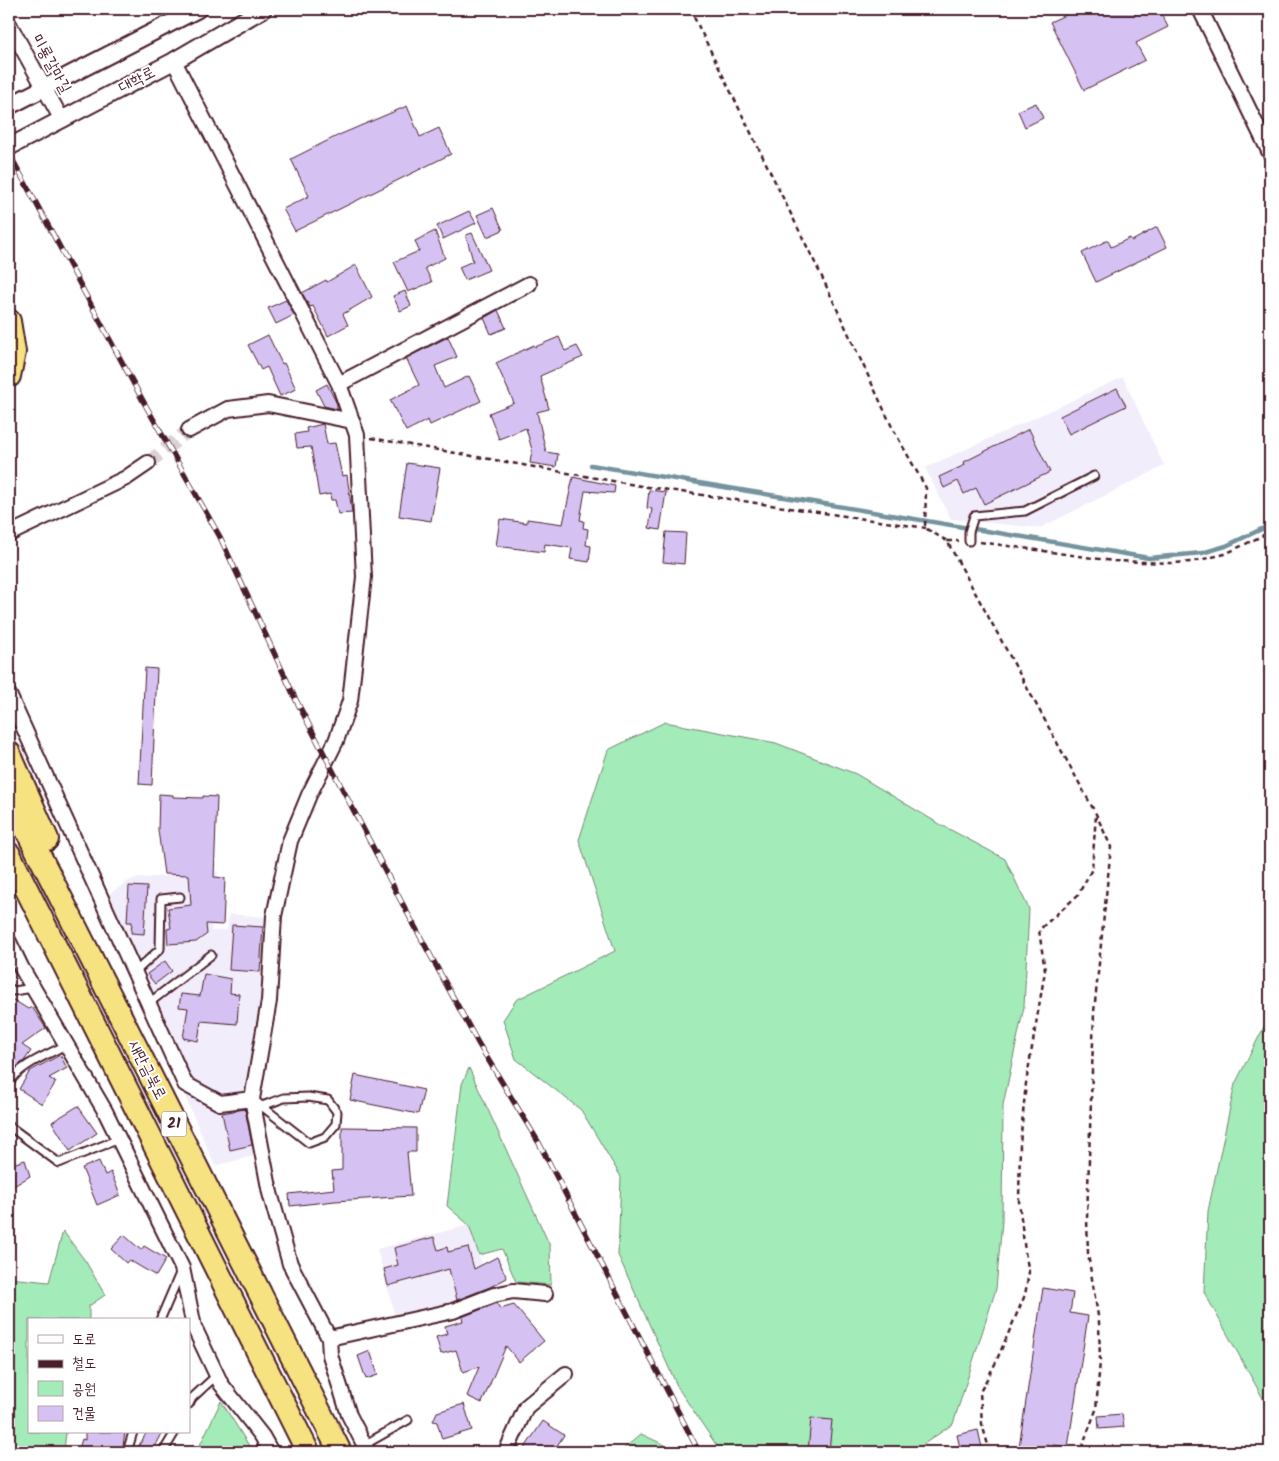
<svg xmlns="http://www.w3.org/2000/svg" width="1279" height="1461" font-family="Kalam,'Poor Story',sans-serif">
	<rect width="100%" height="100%" fill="#fff"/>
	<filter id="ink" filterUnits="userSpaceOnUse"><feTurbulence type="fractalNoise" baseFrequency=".02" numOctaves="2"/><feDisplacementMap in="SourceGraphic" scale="10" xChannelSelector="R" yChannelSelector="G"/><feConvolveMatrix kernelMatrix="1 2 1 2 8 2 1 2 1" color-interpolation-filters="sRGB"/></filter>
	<g filter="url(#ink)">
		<path fill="#f2edfb" d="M1123,377l41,89 -124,62 -89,-9 -26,-51z
			M218,871l-7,60 16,-1 2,-16 38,3 -6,84 -14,89 10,65 -42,11 -32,-74v-25l-76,-172 25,-16z
			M469,1225l21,64 -5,5 -34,11 -56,11 -18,-67z"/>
		<path fill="#a3ebb9" stroke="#768572" d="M665,722l111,21 80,31 80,48 69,37 24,50 -5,98 -21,98 -1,116 -6,68 -43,135 -32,22 -2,6h-198l-43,-64 -60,-133 3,-78 -40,-67 -65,-51 -13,-39 13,-20 99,-49 -36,-111 29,-90z
			M1270,1015v396l-66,-119 4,-81 27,-127z
			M469,1068l81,178 1,39 -35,-3 -14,-33 -23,6 -10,-30 -22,-19 15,-122z
			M63,1231l23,31 19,33 -16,11v14h-60v112h37l-2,20h-55v-174l40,4z
			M221,1401l32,51h-54l1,-7z
			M641,1434l24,11 3,7h-48z"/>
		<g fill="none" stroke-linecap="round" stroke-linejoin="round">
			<path stroke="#74939e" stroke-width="4.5" d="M591,465l558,93 53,-5 24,-7 44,-21"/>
		</g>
		<path fill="#d5c2f3" stroke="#4a1f2b" d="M1078,9h81l9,18 -32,16 9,17 -61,30 -34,-68z
			M1036,103l7,15 -18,9 -7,-16z
			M407,106l13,31 19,-9 12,26 -156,77 -12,-22 26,-13 -18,-37 48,-24z
			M493,208l10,22 -16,7 -10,-22z
			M469,211l7,12 -33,16 -6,-13z
			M1157,227l10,20 -71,35 -14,-29 26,-13 3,7 19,-9 2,3z
			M435,231l10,27 -20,10 7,14 -24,10 -14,-30 25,-11 -4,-10z
			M472,233l17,37 -24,10 -6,-13 14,-6 -7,-26z
			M356,265l16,32 -29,17 5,11 -20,11 -15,-30 -3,1 -8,-14 24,-13 1,2z
			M405,291l6,15 -11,5 -7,-15z
			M286,300l8,15 -18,9 -8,-16z
			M498,310l8,18 -15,6 -7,-16z
			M268,335l14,29 2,-1 12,26 -16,7 -13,-29 -6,3 -13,-25z
			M448,337l9,20 -22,9 9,22 25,-12 12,25 -51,24 -2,-5 -22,11 -16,-31 29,-15 -13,-27z
			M559,337l6,14 12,-5 6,11 -43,19 9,33 -12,3 9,40 12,2 -2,13 -26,-4 2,-13 -6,-22 -27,11 -10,-26 25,-10 -18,-40 38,-18 1,2z
			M327,384l10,20v5l-13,-3 -8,-16z
			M1117,388l9,18 -57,28 -9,-18z
			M323,424l4,20 8,-1 7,33 5,-1 5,38 -14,1 -3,-14h-4l-1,-6 -11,2 -8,-49 -14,1 -2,-14 12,-2 -1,-4z
			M1029,429l21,43 -66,32 -8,-16 -12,6 -6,-13 -14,7 -5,-11 26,-12 -1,-3z
			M407,463l33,5 -9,53 -32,-5z
			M573,477l42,9 -1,7 -29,-2 -5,29 4,1 -1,7 5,1 -2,16 5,1 -2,16 -19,-3 2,-11 -27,-4 -1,8 -48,-6 4,-27 27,4v-4l36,5z
			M649,490l17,2 -6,38 -11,-2 3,-19 -5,-1z
			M666,532l20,1 -2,31 -21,-2z
			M145,668l12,1 -5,116 -13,-1z
			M159,794l14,1v2l30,1v-2l14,1 -3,80 11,1 -2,47 -17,-1 1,10 -11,8 -28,2 -1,-15 4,-1 -3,-20 23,-3 -2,-30 -25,-1 -6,-44z
			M129,886l18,1 -3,47 -13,-1 1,-11h-5z
			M232,925l31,2 -3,45 -31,-2z
			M165,961l7,10 -17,13 -8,-10z
			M204,974l27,5 -1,14 9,1 -2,30 -36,-3 -3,20 -15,-3 5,-30 -9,-1 2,-13 19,2z
			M9,997l19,12 4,-2 14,21 -24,17 9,6 -7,10 -9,7 -6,-4z
			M60,1055l7,13 -18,10 7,4 -14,22 -23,-15 11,-18z
			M355,1075l69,15 -6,24 -68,-14z
			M78,1106l19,27 -27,18 -18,-29z
			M245,1109l7,36 -22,5 -8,-37z
			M342,1127l74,1v24h-9l4,44 -76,5 -45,5 -1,-12 45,-5 -2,-18 10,-1z
			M25,1160l5,16 -21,13v-24z
			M99,1161l6,14 6,-3 9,23 -23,10 -15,-37z
			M124,1235l17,15 3,-4 22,13 -10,17 -27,-16 -3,3 -15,-14z
			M434,1237l4,13 9,-3 1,5 20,-5 6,22 23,-12 10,21 -17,9 -33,13 -8,-31 -61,17 -4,-17 14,-4 -4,-17z
			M1043,1288l30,5 -3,20 18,3 -20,131 -22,-3 -1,7 -26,-4z
			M497,1303l3,6 14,-4 30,36 -25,21 -13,-16 -24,57 -15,-7 12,-29 -16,5 -7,-22 -15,4 -5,-17 11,-3 -2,-8 18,-5 -1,-4z
			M370,1351l8,24 -12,4 -8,-23z
			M464,1404l8,26 -30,9 -5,-17 -4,-1 4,-9z
			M1122,1414l2,13 -25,2 -1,-13z
			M811,1418l21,2 -3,32h-21z
			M543,1421l21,14 -11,17h-31z
			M978,1430l5,22h-22l-4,-17z
			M85,1432h40l-3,20h-44l4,-13 3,1z
			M147,1432h16l-11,20h-17z"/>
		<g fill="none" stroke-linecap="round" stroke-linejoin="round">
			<path stroke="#dbd2d5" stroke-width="14" stroke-dasharray="14 7" stroke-linecap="butt" d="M148,463l41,-33"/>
			<g stroke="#4a1f2b" stroke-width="11">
				<path id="service" d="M969,541v-9l5,-16 51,-5 69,-35
					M135,972l25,-23 1,-50 19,-2
					M9,988l5,3 19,-3
					M149,1003l62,-48
					M9,1084c8,-18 40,-30 57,-39
					M254,1100l55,43 16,-6 11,-13 1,-12 -9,-12 -20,-3 -24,1 -22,8
					M9,1126l50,37 60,-24
					M160,1320l21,-49
					M189,1404l3,-6 25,-23
					M364,1445l44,-25
					M127,1452l6,-20
					M163,1452l12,-20"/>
			</g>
			<g stroke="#4a1f2b" stroke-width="18">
				<path id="minor" d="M1200,9l70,144
					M9,24l53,96
					M174,61l165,323 18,51 7,142 -14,124 -14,40 -27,54 -19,46 -16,75 -5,85 -17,98 18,94 20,71 39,74 1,17 19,60 19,37
					M339,384l190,-100
					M189,430l39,-21 40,-5 84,17
					M9,534l117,-56 22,-15
					M9,695l176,389 35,19 32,-4
					M9,942l12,25 84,144 77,157 12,59 27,57 41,52 9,16
					M329,1338l124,-27 41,-16 19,-4 32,3
					M506,1452l20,-45 40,-33"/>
			</g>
			<g stroke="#4a1f2b" stroke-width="20">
				<path id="tertiary" d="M9,106l189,-97
					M9,147l165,-86 89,-52"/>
			</g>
			<g stroke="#4a1f2b" stroke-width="26">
				<path id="trunk" d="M9,321l5,31 -5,24
					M9,753l38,86
					M9,795l331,657
					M9,854l299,598"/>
			</g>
			<path stroke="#4a1f2b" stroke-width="2.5" stroke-dasharray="5 4" stroke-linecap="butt" d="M690,9l132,268 71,152 33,59 -1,40 22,13 149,273 15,33 -17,165 -7,206 1,36 11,68 1,39 -4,49 -16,42
				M371,438l270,48 285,42
				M947,541h12
				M980,542l134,19 57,2 20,-1 34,-8 45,-22
				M990,1452l-8,-28 -2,-32 15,-28 30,-69 4,-23 -4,-20 -6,-51 1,-57 6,-61 19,-112 -6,-41 39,-35 14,-26 4,-54"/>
			<use href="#service" stroke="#fff" stroke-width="7"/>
			<use href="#minor" stroke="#fff" stroke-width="14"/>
			<use href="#tertiary" stroke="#fff" stroke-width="16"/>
			<use href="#trunk" stroke="#f7e281" stroke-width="22"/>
			<g stroke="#4a1f2b" stroke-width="5.5">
				<path id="rail" d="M9,153l133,246 78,138 76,163 105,201 77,142 61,100 160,309"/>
			</g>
			<use href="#rail" stroke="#fff" stroke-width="4" stroke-dasharray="11" stroke-linecap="butt"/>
		</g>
	</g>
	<g text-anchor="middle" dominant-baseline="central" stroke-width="4" stroke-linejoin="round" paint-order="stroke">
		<rect fill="#fff" stroke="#80626b" stroke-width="1" x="161.5" y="1111.5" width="25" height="25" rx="4"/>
		<g font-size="15" font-weight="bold" fill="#4a1f2b">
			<text x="174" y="1124">21</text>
		</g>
		<g font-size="16" fill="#4a1f2b" stroke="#fff">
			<text transform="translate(51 64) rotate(61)">미룡갈마길</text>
			<text transform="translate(137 80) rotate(-28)">대학로</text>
			<text transform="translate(147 1070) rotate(63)">새만금북로</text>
		</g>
	</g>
	<rect width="1279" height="1461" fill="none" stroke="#fff" stroke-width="30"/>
	<rect x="15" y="15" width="1249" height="1431" fill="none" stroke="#4a1f2b" stroke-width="2" filter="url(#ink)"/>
	<rect x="28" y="1318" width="162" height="115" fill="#ffffff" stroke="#b7a5aa"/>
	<rect x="38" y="1335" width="25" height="8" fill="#ffffff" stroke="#b7a5aa"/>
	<text x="72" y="1344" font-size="15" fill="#4a1f2b">도로</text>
	<rect x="38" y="1360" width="25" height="8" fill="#4a1f2b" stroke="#b7a5aa"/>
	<text x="72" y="1368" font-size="15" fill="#4a1f2b">철도</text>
	<rect x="38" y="1381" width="25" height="15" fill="#a3ebb9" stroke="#b7a5aa"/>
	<text x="72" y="1394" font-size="15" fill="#4a1f2b">공원</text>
	<rect x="38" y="1406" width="25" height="15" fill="#d5c2f3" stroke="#b7a5aa"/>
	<text x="72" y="1418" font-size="15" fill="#4a1f2b">건물</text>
</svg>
